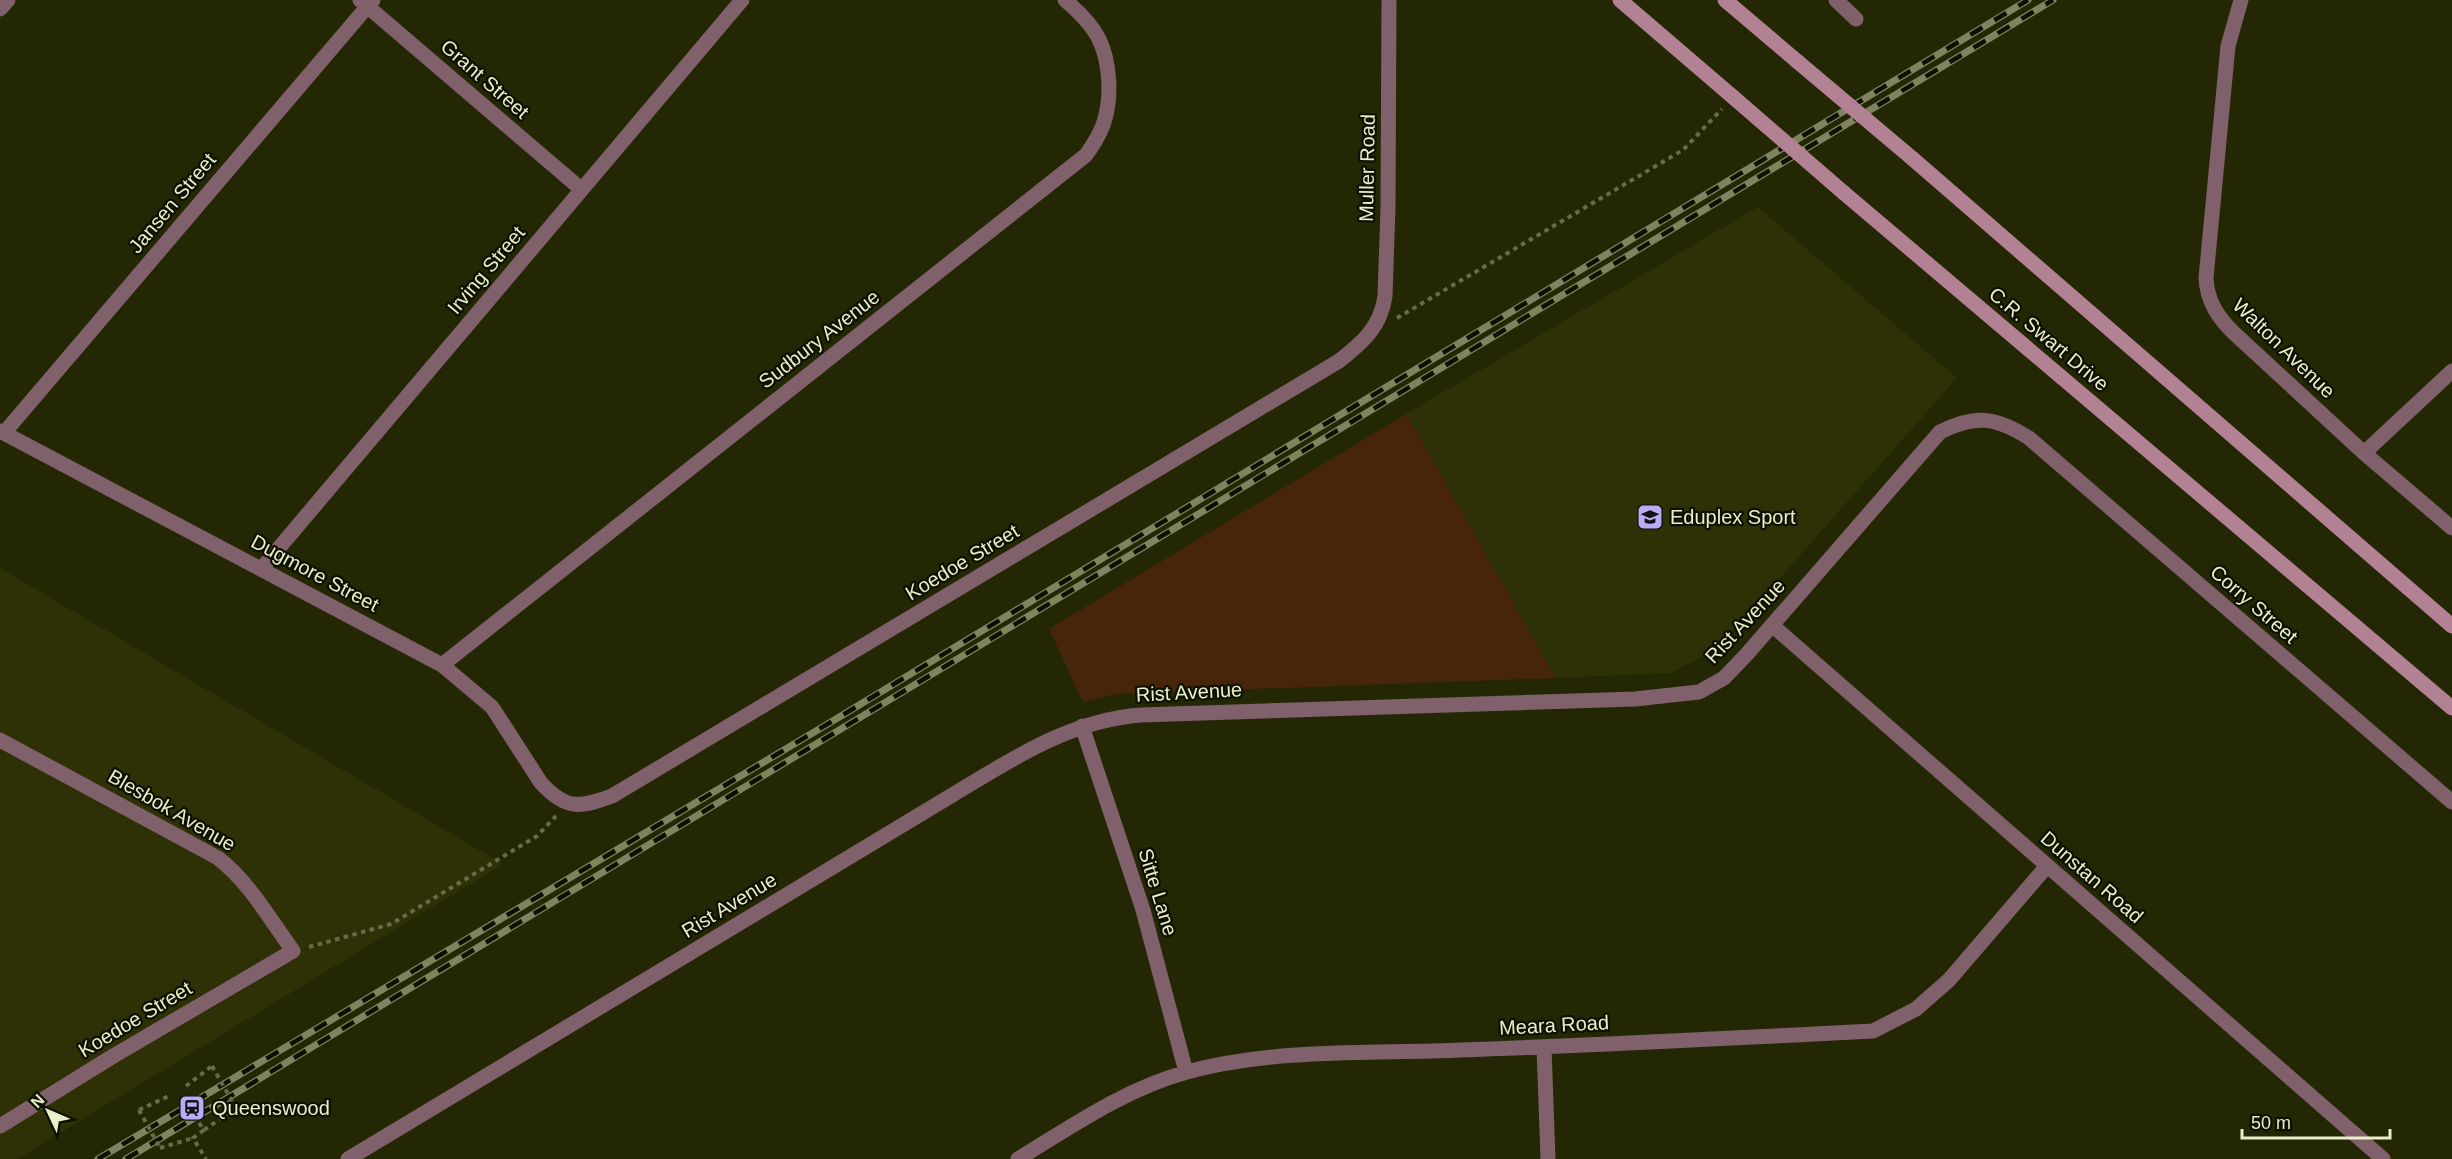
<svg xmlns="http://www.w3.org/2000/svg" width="2452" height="1159" font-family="Helvetica,sans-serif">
	<rect width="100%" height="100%" fill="#242703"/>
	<path fill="#2e3106" d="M1758,207l199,171 -209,236 -37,39 -41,20 -114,5 -150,-264z
		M0,568l503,296 -486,295h-17z"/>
	<path fill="#47250b" d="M1406,414l150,264 -440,16 -33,8 -34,-73z"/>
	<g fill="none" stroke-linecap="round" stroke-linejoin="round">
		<path stroke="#676b47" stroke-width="4" stroke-dasharray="4.5 4.5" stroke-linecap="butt" d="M1397,318l286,-168 39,-41
			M309,947l82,-23 146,-88 19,-20
			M186,1086l26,-20
			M139,1110l30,-14
			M199,1123l5,7 -11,8 13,21
			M204,1130l32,-22
			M160,1148l33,-10"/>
		<path stroke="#7f606b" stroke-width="15" d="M360,0l221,189
			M1836,0l20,19
			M2241,0l-13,46 -22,232c1,23 12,40 29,56l129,119 88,75
			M0,9l8,-9
			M0,431l442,234 50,42 49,76c25,27 38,25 71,13l727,-435c23,-18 42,-34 46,-65l3,-88 1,-208
			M4,433l369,-433
			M2364,453l88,-82
			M262,568l480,-568
			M1773,626l610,533
			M442,665l644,-510c7,-10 15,-22 18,-33 8,-25 6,-60 -5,-83 -8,-16 -21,-28 -34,-39
			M1082,726l61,184 43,162
			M0,740l218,118c31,24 52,61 75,93l-178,104 -115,71
			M1544,1047l4,112
			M348,1159l606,-365c58,-35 117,-74 187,-79l494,-16 64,-7 25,-14 23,-24 193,-222c35,-18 56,-15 89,6l423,364
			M1018,1159c54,-33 107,-70 169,-87 87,-24 184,-18 274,-22 138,-5 275,-12 412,-19l43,-22 33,-29 98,-114"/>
		<path stroke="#b28194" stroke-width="15" d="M1620,0l113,97
			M1725,0l73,62
			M1913,159l539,467
			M1844,193l608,515"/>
		<g stroke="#7f835f" stroke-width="7">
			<path id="rail" d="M98,1159l733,-437 1197,-722
				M126,1159l1927,-1159"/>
		</g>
		<use href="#rail" stroke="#0e1000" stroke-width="4.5" stroke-dasharray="14" stroke-linecap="butt"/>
		<path stroke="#676b47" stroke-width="4" stroke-dasharray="4.5 4.5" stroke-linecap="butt" d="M212,1066l24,42
			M139,1110l21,38"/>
		<path stroke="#b28194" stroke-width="15" d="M1798,62l115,97
			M1733,97l111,96"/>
	</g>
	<defs>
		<g id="school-square" transform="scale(1.35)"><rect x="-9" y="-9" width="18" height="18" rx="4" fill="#bbaaf6" stroke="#0e1000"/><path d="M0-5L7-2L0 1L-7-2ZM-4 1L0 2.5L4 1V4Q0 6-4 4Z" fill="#111"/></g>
		<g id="station-square" transform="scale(1.35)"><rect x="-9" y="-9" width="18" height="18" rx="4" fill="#bbaaf6" stroke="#0e1000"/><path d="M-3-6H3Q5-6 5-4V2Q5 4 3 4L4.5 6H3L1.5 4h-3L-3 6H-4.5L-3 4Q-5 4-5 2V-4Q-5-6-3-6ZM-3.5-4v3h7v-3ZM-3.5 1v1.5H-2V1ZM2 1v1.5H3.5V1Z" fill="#111"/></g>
	</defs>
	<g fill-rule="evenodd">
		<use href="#school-square" x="1650" y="517"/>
		<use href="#station-square" x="192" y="1108"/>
	</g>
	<g text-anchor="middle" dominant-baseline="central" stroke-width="4.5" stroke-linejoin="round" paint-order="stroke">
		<g font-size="20" fill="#e9eecb" stroke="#0e1000">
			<text transform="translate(485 79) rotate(41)">Grant Street</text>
			<text transform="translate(1367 168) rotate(-89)">Muller Road</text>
			<text transform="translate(172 203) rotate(-50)">Jansen Street</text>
			<text transform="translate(486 270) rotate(-50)">Irving Street</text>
			<text transform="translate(819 339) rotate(-38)">Sudbury Avenue</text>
			<text transform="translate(2049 339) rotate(40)">C.R. Swart Drive</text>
			<text transform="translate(2284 348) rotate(44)">Walton Avenue</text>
			<text transform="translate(962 562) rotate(-31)">Koedoe Street</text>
			<text transform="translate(315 573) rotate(28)">Dugmore Street</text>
			<text transform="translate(2254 604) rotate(41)">Corry Street</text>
			<text transform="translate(1745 621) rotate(-47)">Rist Avenue</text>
			<text transform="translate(1189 692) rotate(-3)">Rist Avenue</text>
			<text transform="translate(172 810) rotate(30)">Blesbok Avenue</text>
			<text transform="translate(2092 877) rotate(41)">Dunstan Road</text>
			<text transform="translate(1158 892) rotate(73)">Sitte Lane</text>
			<text transform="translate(729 905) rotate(-31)">Rist Avenue</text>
			<text transform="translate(135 1019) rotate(-31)">Koedoe Street</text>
			<text transform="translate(1554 1025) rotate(-3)">Meara Road</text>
		</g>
		<g font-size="20" fill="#e9eecb" stroke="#0e1000" text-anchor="start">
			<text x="1670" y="517">Eduplex Sport</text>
			<text x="212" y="1108">Queenswood</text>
		</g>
	</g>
	<g transform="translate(48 1111) rotate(314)" stroke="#0e1000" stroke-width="4.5" paint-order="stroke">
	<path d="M0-4.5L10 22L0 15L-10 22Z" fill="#e9eecb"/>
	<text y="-9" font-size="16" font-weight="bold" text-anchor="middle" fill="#e9eecb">N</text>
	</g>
	<path d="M2242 1129v9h148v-9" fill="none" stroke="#e9eecb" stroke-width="3"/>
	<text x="2251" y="1129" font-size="18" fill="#e9eecb" stroke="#0e1000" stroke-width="4.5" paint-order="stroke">50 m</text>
</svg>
